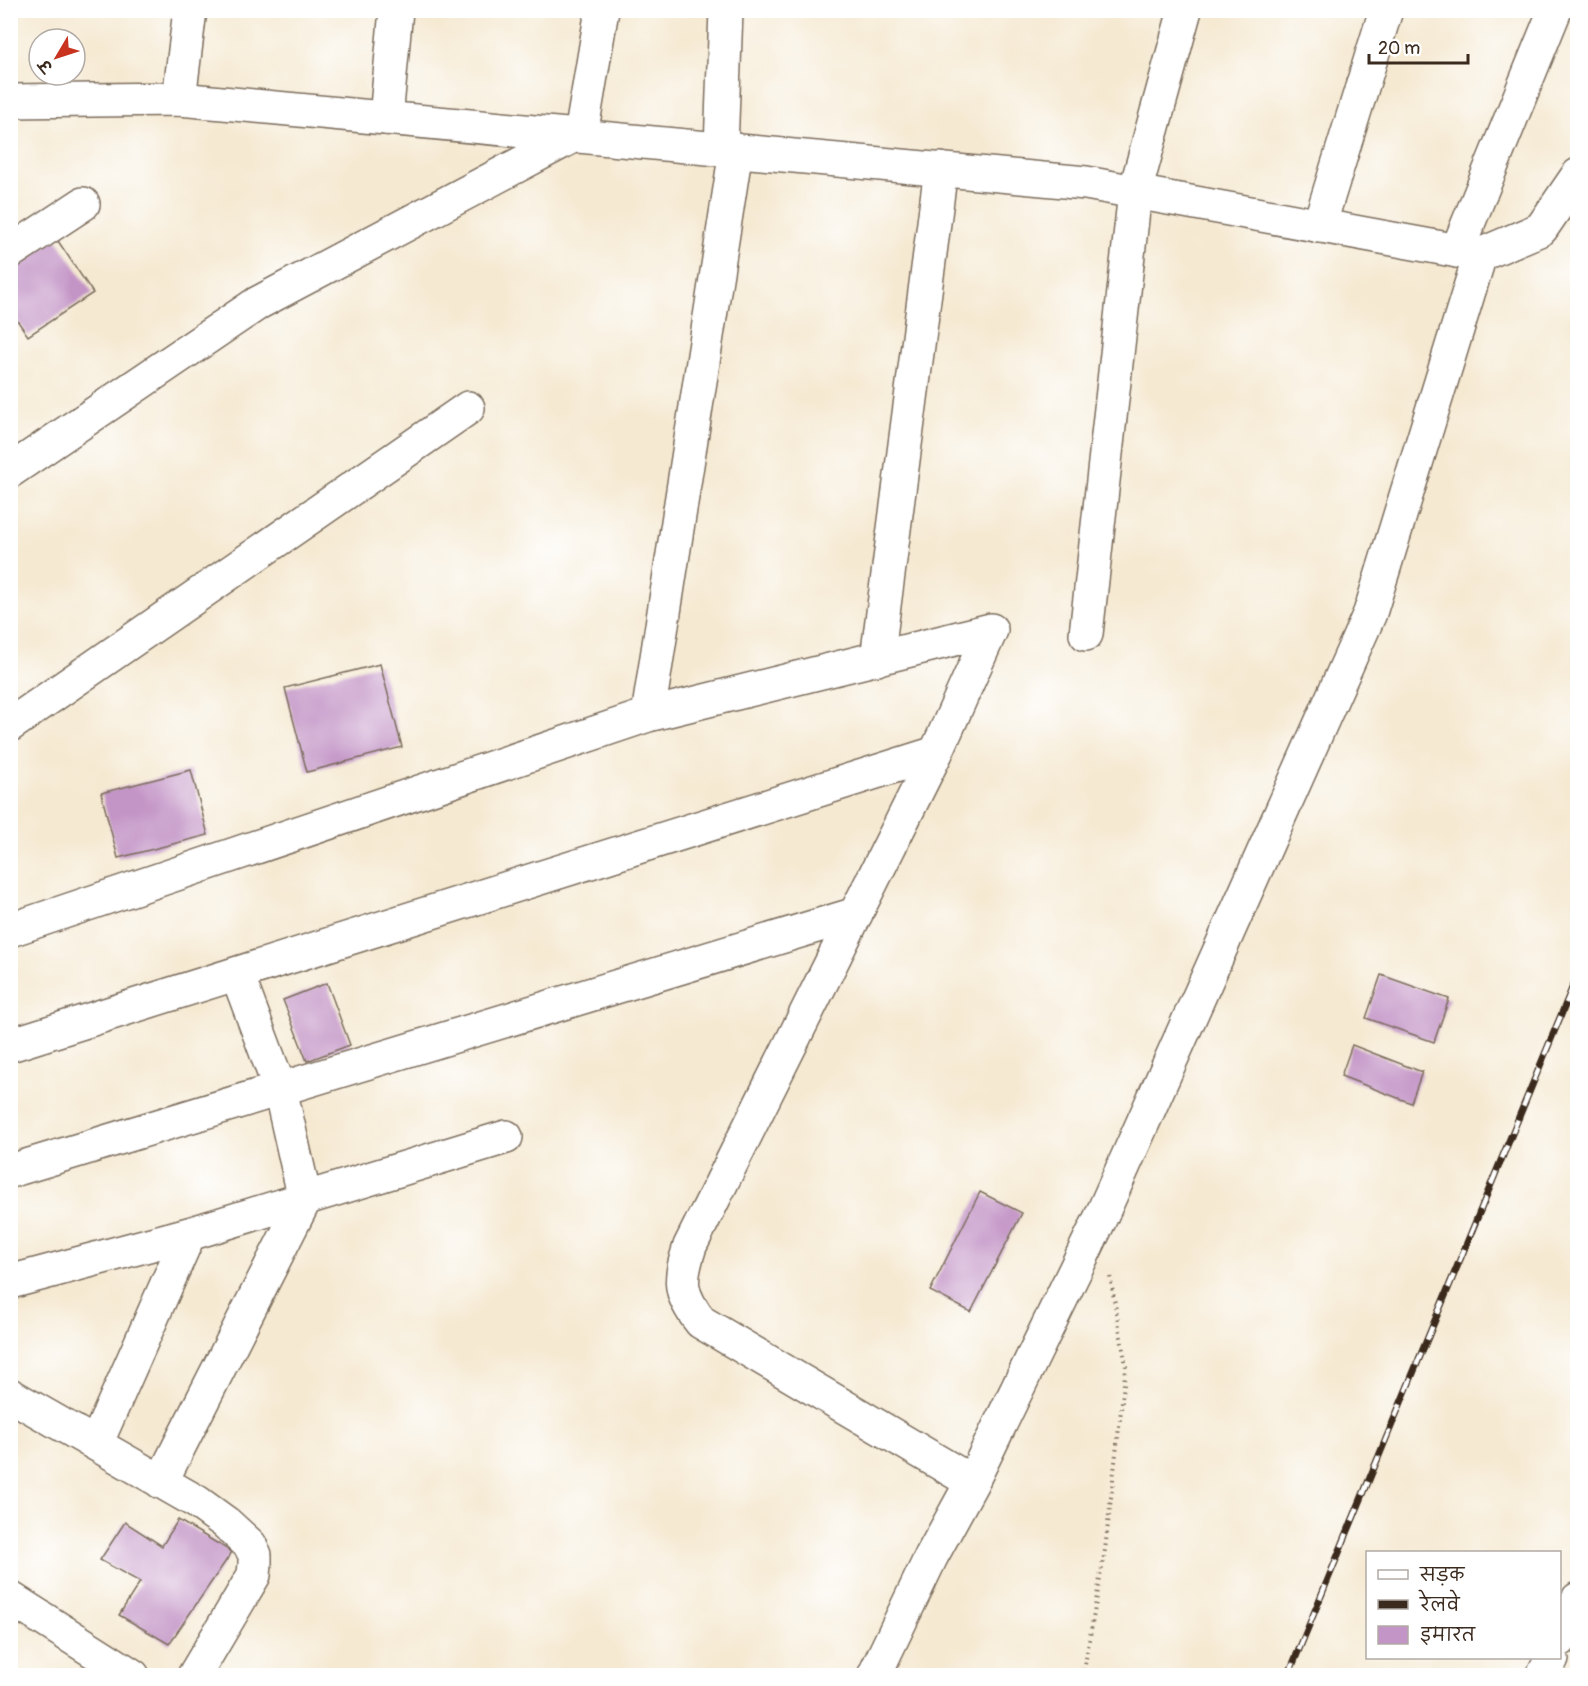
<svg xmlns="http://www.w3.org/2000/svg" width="1588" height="1686" font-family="Pangolin,'Playpen Sans Deva',sans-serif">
	<rect width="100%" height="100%" fill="#fff"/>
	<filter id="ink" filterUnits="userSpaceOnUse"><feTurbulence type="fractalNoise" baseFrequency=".0167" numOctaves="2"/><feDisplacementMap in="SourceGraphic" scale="12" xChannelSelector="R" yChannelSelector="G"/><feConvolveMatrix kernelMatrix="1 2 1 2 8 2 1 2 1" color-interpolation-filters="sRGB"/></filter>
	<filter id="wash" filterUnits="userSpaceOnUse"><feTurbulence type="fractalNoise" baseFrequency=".008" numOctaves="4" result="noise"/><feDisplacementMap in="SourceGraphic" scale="24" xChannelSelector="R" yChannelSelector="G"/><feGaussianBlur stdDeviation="1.35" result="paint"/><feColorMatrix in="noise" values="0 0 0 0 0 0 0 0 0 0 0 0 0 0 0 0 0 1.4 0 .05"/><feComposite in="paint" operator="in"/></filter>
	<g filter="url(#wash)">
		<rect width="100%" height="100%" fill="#f5e9d2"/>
		<g id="blocks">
			<path fill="#c394c6" d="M56,238l37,55 -65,43 -18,-26v-42z
				M380,664l22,83 -95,25 -22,-84z
				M191,770l17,65 -90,23 -17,-65z
				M1381,975l68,24 -15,43 -68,-24z
				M327,983l23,62 -43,16 -24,-61z
				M1352,1045l70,27 -11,31 -70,-27z
				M980,1192l42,21 -51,99 -41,-21z
				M178,1520l54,32 -63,92 -50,-29 21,-33 -40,-22 25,-38 37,24z"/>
		</g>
	</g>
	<g filter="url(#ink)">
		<use href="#blocks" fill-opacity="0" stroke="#7c6d5d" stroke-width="1.5"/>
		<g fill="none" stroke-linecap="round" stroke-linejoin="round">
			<g stroke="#7c6d5d" stroke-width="36">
				<path id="street" d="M179,99l11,-89
					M386,118l10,-108
					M581,135l21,-125
					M721,148l5,-138
					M1319,226l67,-216
					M1457,251l98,-241
					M10,252l73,-48
					M1086,634l49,-442 50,-182
					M877,659l64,-490
					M648,715l88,-565
					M10,725l458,-317
					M10,930l638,-215 343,-85
					M10,1045l926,-292
					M10,1171l846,-257
					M10,1282l179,-48 317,-97
					M10,1395l187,107 29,21 24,22 5,10v9l-1,11 -60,101
					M96,1444l93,-210
					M161,1482l144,-283 -25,-110 -43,-115
					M972,1482l-271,-160c-23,-29 -22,-42 -11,-76l246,-493 55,-123
					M10,1598l123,78
					M1560,1640l18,-41
					M874,1676l57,-119 41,-75 128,-263 270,-606 110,-358
					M1543,1676l9,-18"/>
			</g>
			<g stroke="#7c6d5d" stroke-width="36">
				<path id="secondary" d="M10,101l169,-2 907,84 394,72 61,-26 37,-54
					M10,471l248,-168 317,-168"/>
			</g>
			<path stroke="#7c6d5d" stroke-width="4" stroke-dasharray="1.5 4.5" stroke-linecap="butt" d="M1083,1676l22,-126 21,-184 -16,-90"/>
			<use href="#street" stroke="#fff" stroke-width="33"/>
			<use href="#secondary" stroke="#fff" stroke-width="33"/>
			<g stroke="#3b2a1e" stroke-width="7">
				<path id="rail" d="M1288,1676l290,-702"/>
			</g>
			<use href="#rail" stroke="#fff" stroke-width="4.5" stroke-dasharray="14" stroke-linecap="butt"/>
		</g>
	</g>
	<rect width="1588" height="1686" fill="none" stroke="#fff" stroke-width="36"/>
	<rect x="1366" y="1551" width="195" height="108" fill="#ffffff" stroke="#b1aaa5" stroke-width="1.5"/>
	<rect x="1378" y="1570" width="30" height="9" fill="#ffffff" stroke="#b1aaa5" stroke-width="1.5"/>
	<text x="1420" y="1581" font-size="18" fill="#3b2a1e">सड़क</text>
	<rect x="1378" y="1600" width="30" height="9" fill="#3b2a1e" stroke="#b1aaa5" stroke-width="1.5"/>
	<text x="1420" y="1611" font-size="18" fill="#3b2a1e">रेलवे</text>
	<rect x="1378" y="1626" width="30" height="18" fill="#c394c6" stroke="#b1aaa5" stroke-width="1.5"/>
	<text x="1420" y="1641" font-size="18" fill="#3b2a1e">इमारत</text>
	<g transform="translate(57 57) rotate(231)"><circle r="28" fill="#ffffff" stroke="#b1aaa5" stroke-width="1.5"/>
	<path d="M0-4.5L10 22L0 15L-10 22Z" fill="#c8321e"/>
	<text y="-9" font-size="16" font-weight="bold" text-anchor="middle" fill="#3b2a1e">उ</text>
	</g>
	<path d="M1369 54v9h99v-9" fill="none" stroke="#3b2a1e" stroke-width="3"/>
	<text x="1378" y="54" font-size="18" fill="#3b2a1e" stroke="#ffffff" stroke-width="4.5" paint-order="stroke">20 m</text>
</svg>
